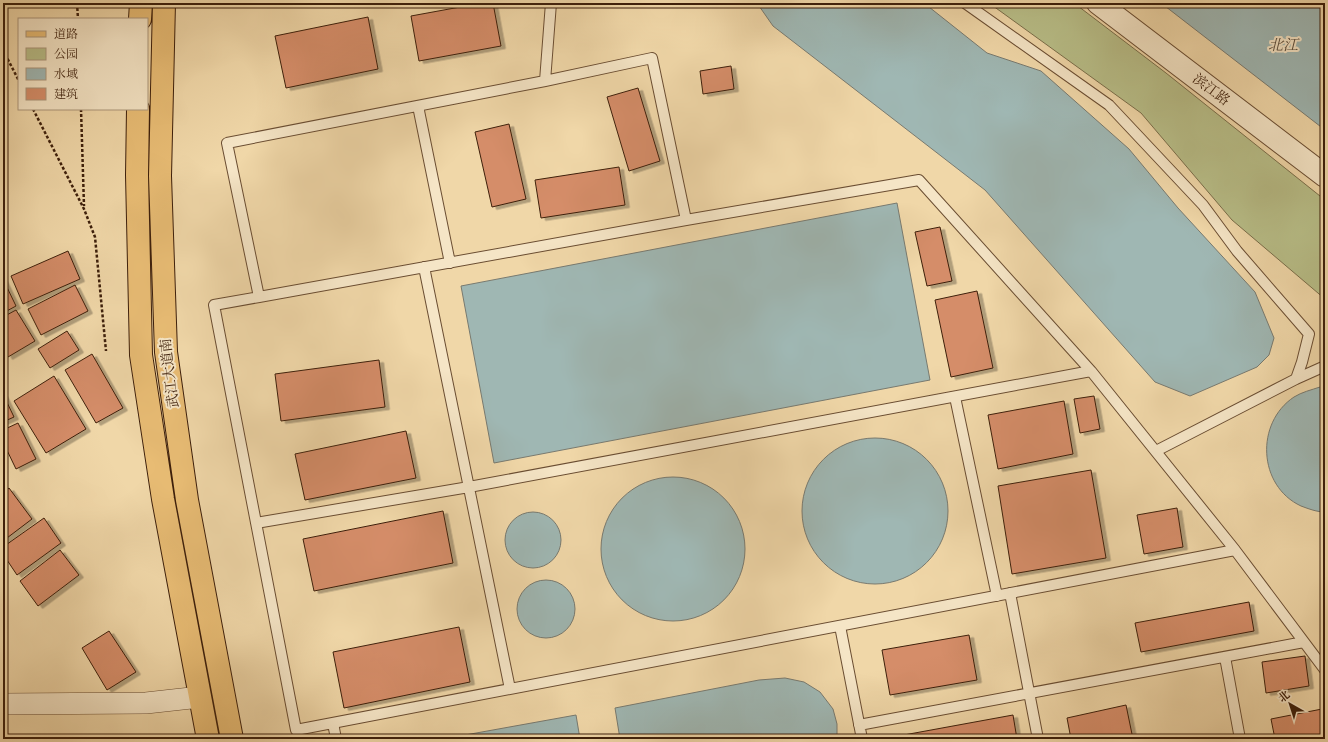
<svg xmlns="http://www.w3.org/2000/svg" width="1328" height="742" font-family="'IM FELL English','Noto Serif SC',serif">
	<defs>
		<filter id="shadow"><feDropShadow dx="4.5" dy="2.5" stdDeviation="0" flood-color="#0004"/></filter>
	</defs>
	<rect width="100%" height="100%" fill="#f0d7a8"/>
	<filter id="stains"><feTurbulence type="fractalNoise" baseFrequency=".005" numOctaves="4"/><feColorMatrix values="0 0 0 0 .2 0 0 0 0 .09 0 0 0 0 .02 0 0 0 .5 -.17"/></filter>
	<radialGradient id="worn" r=".72"><stop offset=".6" stop-color="#630" stop-opacity="0"/><stop offset="1" stop-color="#630" stop-opacity=".3"/></radialGradient>
	<path fill="#b8be88" stroke="#7a6e4a" d="M989,3h85l92,70 159,127v99l-93,-79 -91,-107z"/>
	<path fill="#9fb7b3" stroke="#787a70" d="M757,3h167l63,50 54,18 88,78 49,59 77,84 19,46 -5,17 -12,12 -67,29 -35,-14 -170,-192 -212,-164z
		M1161,3h164v127z
		M897,203l33,177 -436,83 -33,-177z
		M1320,387h5v125c-8,0 -16,-3 -24,-6 -43,-20 -46,-83 -7,-109 8,-5 17,-7 26,-10z
		M802 511a73 73 0 1 1 146 0a73 73 0 1 1-146 0Z
		M601 549a72 72 0 1 1 144 0a72 72 0 1 1-144 0Z
		M505 540a28 28 0 1 1 56 0a28 28 0 1 1-56 0Z
		M517 609a29 29 0 1 1 58 0a29 29 0 1 1-58 0Z
		M785,678l19,4 16,10 13,17 4,15v15h-217l-5,-31 144,-28z
		M576,715l4,24h-137z"/>
	<path fill="#d58d69" stroke="#3d1f0b" filter="url(#shadow)" d="M482,3h11l8,43 -82,15 -8,-45z
		M368,17l10,52 -92,19 -11,-52z
		M731,66l3,23 -31,5 -3,-23z
		M638,88l22,73 -31,10 -22,-74z
		M509,124l17,75 -34,8 -17,-75z
		M619,167l6,38 -84,13 -6,-38z
		M940,227l12,54 -25,5 -12,-54z
		M68,251l12,28 -57,25 -12,-28z
		M3,279l13,27 -13,7z
		M75,285l13,26 -47,24 -13,-26z
		M977,291l16,77 -42,9 -16,-77z
		M16,310l19,31 -27,16 -5,-9v-31z
		M67,331l12,19 -29,18 -12,-19z
		M92,354l31,54 -27,15 -31,-53z
		M379,360l6,47 -104,14 -6,-47z
		M54,376l32,53 -40,24 -32,-52z
		M3,394l11,23 -11,5z
		M1094,396l6,33 -20,4 -6,-34z
		M1064,401l9,53 -75,15 -10,-54z
		M18,423l18,36 -20,10 -13,-27v-12z
		M406,431l10,47 -111,22 -10,-46z
		M1091,470l15,88 -94,16 -14,-88z
		M9,488l23,31 -29,22v-48z
		M1177,508l6,39 -39,7 -7,-39z
		M443,511l10,52 -139,28 -11,-52z
		M44,518l17,25 -44,32 -14,-21v-7z
		M60,550l19,25 -41,31 -18,-25z
		M1249,602l5,29 -113,21 -6,-29z
		M459,627l11,55 -126,26 -11,-56z
		M109,631l27,41 -29,18 -25,-42z
		M969,635l8,45 -87,15 -8,-45z
		M1305,656l4,30 -43,7 -4,-31z
		M1126,705l7,34h-62l-4,-21z
		M1322,709l3,16v14h-50l-4,-20z
		M1013,715l4,24h-135z"/>
	<g fill="none" stroke-linecap="round" stroke-linejoin="round">
		<g stroke="#6a4d32" stroke-width="12">
			<path id="service" d="M965,3l144,102 94,100 34,46 72,83 -7,28 -6,17
				M545,81l6,-78
				M418,106l32,157
				M424,267l86,422
				M259,297l427,-77 233,-40 172,191 144,179 -939,180 -82,-425 45,-8 -32,-154 318,-62 107,-23 34,162
				M955,397l42,199
				M1156,451l140,-72 29,-13
				M256,523l213,-36 622,-116
				M1235,550l90,120
				M1010,593l28,146
				M840,626l22,113
				M1225,657l15,82
				M333,723l3,16
				M859,725l445,-83"/>
		</g>
		<g stroke="#6a4d32" stroke-width="22">
			<path id="minor" d="M3,704l143,-1 54,-6"/>
		</g>
		<g stroke="#6a4d32" stroke-width="24">
			<path id="tertiary" d="M1098,3l227,173"/>
		</g>
		<g stroke="#3d1f0b" stroke-width="24">
			<path id="primary" d="M164,3l-4,173 6,176 21,148 45,239
				M140,19l1,-16
				M138,109l-1,66 4,180 22,144 45,240"/>
		</g>
		<path stroke="#3d1f0b" stroke-width="2.5" stroke-dasharray="3 2" stroke-linecap="butt" d="M77,3l1,16
			M3,50l16,31
			M33,109l51,100 11,28 11,114
			M81,109l3,97"/>
		<use href="#service" stroke="#f5e5c6" stroke-width="10"/>
		<use href="#minor" stroke="#f5e5c6" stroke-width="21"/>
		<use href="#tertiary" stroke="#f5e5c6" stroke-width="22"/>
		<use href="#primary" stroke="#e8bc74" stroke-width="22"/>
	</g>
	<g text-anchor="middle" dominant-baseline="central" stroke-width="4" stroke-linejoin="round" paint-order="stroke">
		<g font-size="14" fill="#3d1f0b" stroke="#f5e5c6">
			<text transform="translate(1211 90) rotate(37)">滨江路</text>
			<text transform="translate(170 373) rotate(-97)">武江大道南</text>
		</g>
		<g font-size="15" font-style="italic" fill="#5a4d3d" stroke="#f5e5c6">
			<text x="1283" y="45">北江</text>
		</g>
	</g>
	<rect width="1328" height="742" fill="none" stroke="#f0d7a8" stroke-width="16"/>
	<rect x="4" y="4" width="1320" height="734" fill="none" stroke="#3d1f0b" stroke-width="2"/>
	<rect x="8" y="8" width="1312" height="726" fill="none" stroke="#3d1f0b"/>
	<rect x="18" y="18" width="130" height="92" fill="#f5e5c6" stroke="#ab967b"/>
	<rect x="26" y="31" width="20" height="6" fill="#e8bc74" stroke="#ab967b"/>
	<text x="54" y="38" font-size="12" fill="#3d1f0b">道路</text>
	<rect x="26" y="48" width="20" height="12" fill="#b8be88" stroke="#ab967b"/>
	<text x="54" y="58" font-size="12" fill="#3d1f0b">公园</text>
	<rect x="26" y="68" width="20" height="12" fill="#9fb7b3" stroke="#ab967b"/>
	<text x="54" y="78" font-size="12" fill="#3d1f0b">水域</text>
	<rect x="26" y="88" width="20" height="12" fill="#d58d69" stroke="#ab967b"/>
	<text x="54" y="98" font-size="12" fill="#3d1f0b">建筑</text>
	<g transform="translate(1290 704) rotate(321)" stroke="#f5e5c6" stroke-width="3" paint-order="stroke">
	<path d="M0-3L7 15L0 10L-7 15Z" fill="#3d1f0b"/>
	<text y="-6" font-size="11" font-weight="bold" text-anchor="middle" fill="#3d1f0b">北</text>
	</g>
	<rect width="100%" height="100%" filter="url(#stains)"/>
	<rect width="100%" height="100%" fill="url(#worn)"/>
</svg>
